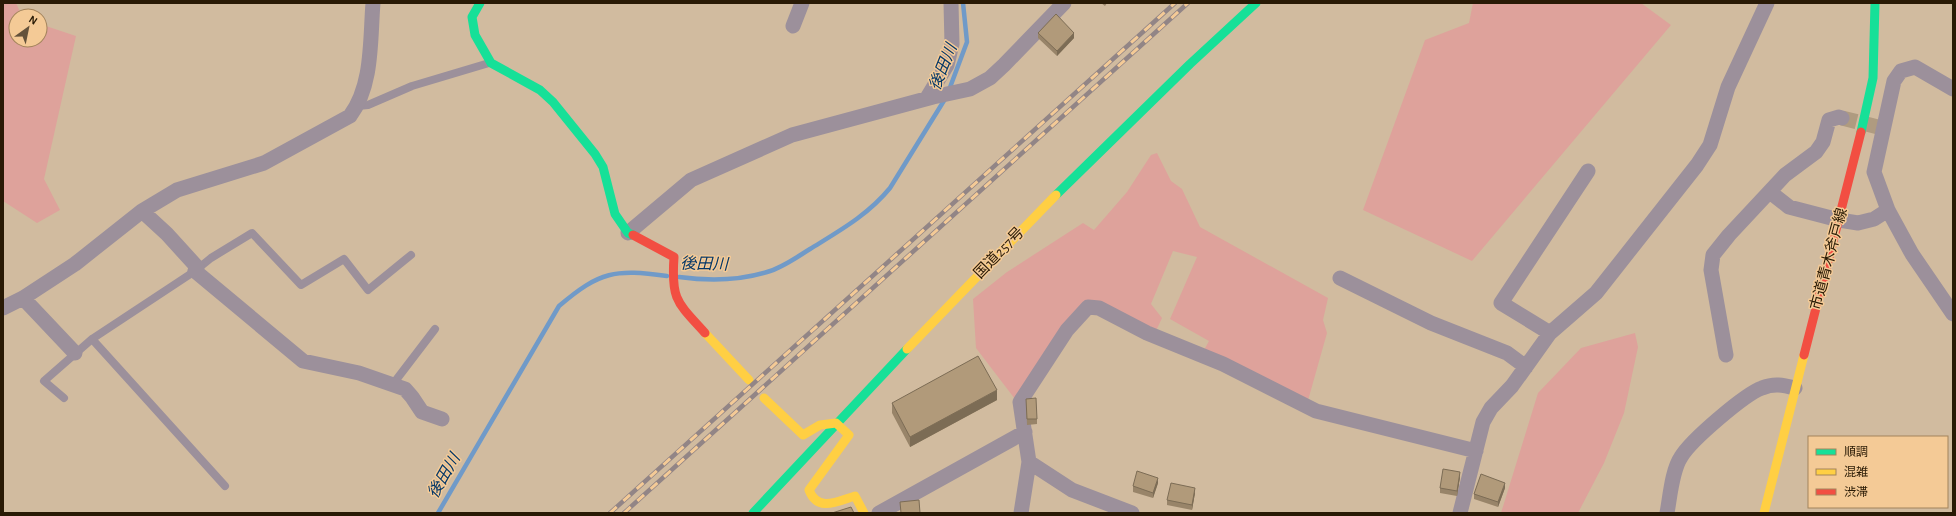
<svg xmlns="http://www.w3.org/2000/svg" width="1956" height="516" font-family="'Alegreya Sans','Noto Sans JP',sans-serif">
	<rect width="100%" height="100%" fill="#d1bb9f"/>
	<path fill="#dea29b" d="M3,3h13l6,13h-6v24h24v-16l36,12 -32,143 16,31 -23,13 -34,-22z
		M1473,3h168l30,22 -199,236 -109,-51 62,-170 44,-17z
		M1157,153l14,28 11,8 18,38 128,71 -5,22 4,13 -20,71 -104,-52 6,-11 -39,-22 27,-62 -24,-6 -22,53 11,14 -7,15 -70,-31 -67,101 -42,-55 -3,-49 34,-27 76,-49 11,7 33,-38 24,-37z
		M1635,333l3,14 -14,66 -20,50 -26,50h-77l37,-120 43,-45z"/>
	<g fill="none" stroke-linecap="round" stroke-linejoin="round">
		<path stroke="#709ac8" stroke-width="4.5" d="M949,90l18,-48 -4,-39
			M679,277c29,4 59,4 88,-5 15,-4 30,-15 43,-23 29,-18 58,-34 80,-61l55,-89
			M438,513l121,-207c41,-35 56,-37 108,-30"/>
		<path stroke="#af9b80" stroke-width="15" stroke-dasharray="15 8" stroke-linecap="butt" d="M1842,118l36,9"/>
		<path stroke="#9c909b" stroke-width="8" d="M358,106l10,-1 44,-19 77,-23
			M92,339l133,147
			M393,384l42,-55
			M64,398l-20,-17 48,-42 103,-68 16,-13 41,-25 49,52 43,-26 24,31 43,-35"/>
		<path stroke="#9c909b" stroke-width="15" d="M793,26l9,-23
			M1953,89l-38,-22 -14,4 -7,10 -20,91 14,38 24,44 41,60
			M927,98l20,-33 5,-21 -1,-41
			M1770,192l19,15 50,13 19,3 16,-4 14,-9
			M142,211l25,23 30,33 -2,4 108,90 56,12 46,16 7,8 10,15 20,7
			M628,233l63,-53 101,-45 141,-38 37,-8 20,-11 14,-13 60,-62
			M1340,278l91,45 76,30 19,14
			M23,298l52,55
			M3,308l20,-10 52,-34 67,-53 35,-21 87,-27 86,-47c23,-31 20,-76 23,-113
			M1550,333l-49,-30 87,-132
			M1726,355l-15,-85 2,-15 16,-20 56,-60 31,-23 7,-10 6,-22 10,-3 3,1
			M879,513l146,-81
			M1021,513l8,-51
			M1132,513l-60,-23 -43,-28 -9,-60 47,-72 21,-23 11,1 48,25 76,31 93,47 160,40
			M1460,513l23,-91 8,-14 21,-22 38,-53 46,-40 101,-128 13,-20 18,-58 39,-84
			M1667,513c3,-16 5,-43 14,-56 10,-17 64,-63 81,-69 12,-5 21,-3 33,0"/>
		<path stroke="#16e098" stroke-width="9" d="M480,3l-8,14 3,18 16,28 49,27 13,12 42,52 8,13 12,47 13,19 5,2
			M1861,132l12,-54 2,-75
			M1056,195l134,-131 66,-61
			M753,513l154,-164"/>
		<path stroke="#ffcf43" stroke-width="9" d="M705,333l44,47
			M907,349l149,-154
			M764,398l39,37 17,-10 16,-2 13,12 -40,55c9,23 29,11 46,6l9,17
			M1764,513l40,-158"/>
		<path stroke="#f24e42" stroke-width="9" d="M633,235l41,22c-3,43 3,45 31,76
			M1804,355l57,-223"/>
		<g stroke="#928586" stroke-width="4.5">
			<path id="rail" d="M610,513l565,-510
				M624,513l564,-510"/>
		</g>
		<use href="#rail" stroke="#f4ca96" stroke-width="3" stroke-dasharray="9" stroke-linecap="butt"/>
	</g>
	<path fill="#988469" d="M1101,3h6l-2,3z
		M1038,33l36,5 -17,18 -19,-18z
		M1026,399l11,20v5l-10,1z
		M997,400l-87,47 -18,-34v-10z
		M1460,477l-3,19 -17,-3v-5z
		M1158,483l-5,15 -20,-6v-6z
		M1505,488l-7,19 -24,-8v-5z
		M1195,493l-3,17 -25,-5v-5z"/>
	<path fill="#7c6c55" d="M1074,33v5l-17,18v-5z
		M997,390v10l-87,47v-10z
		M1460,472v5l-3,19v-5z
		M1158,478v5l-5,15v-5z
		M1505,483v5l-7,19v-5z
		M1195,488v5l-3,17v-5z"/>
	<path fill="#b19a7a" stroke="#7c6c55" d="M1056,14l18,19 -17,18 -19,-18z
		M978,356l19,34 -87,47 -18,-34z
		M1036,398l1,21h-10l-1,-20z
		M1443,469l17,3 -3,19 -17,-3z
		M1137,471l21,7 -5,15 -20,-7z
		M1481,474l24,9 -7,19 -24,-8z
		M1171,483l24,5 -3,17 -25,-5z
		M919,500l1,13h-19l-1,-11z
		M851,507l3,6h-22z"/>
	<g text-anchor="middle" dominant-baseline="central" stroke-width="3" stroke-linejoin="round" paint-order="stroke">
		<g font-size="15" fill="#291a05" stroke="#f4ca96">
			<text transform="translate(999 253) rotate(-46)">国道257号</text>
			<text transform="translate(1829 259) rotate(-75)">市道青木斧戸線</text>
		</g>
		<g font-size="16" font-style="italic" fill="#023668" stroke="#f4ca96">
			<text transform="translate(943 67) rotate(-68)">後田川</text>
			<text transform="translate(704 264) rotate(1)">後田川</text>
			<text transform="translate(444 476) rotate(-60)">後田川</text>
		</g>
	</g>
	<rect width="1956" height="516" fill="none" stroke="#291a05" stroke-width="8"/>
	<rect x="1808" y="436" width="140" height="72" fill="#f4ca96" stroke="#a3845c"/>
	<rect x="1816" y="449" width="20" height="6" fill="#16e098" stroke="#a3845c"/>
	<text x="1844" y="456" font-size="12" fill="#291a05">順調</text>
	<rect x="1816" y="469" width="20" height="6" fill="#ffcf43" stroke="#a3845c"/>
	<text x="1844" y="476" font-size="12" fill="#291a05">混雑</text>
	<rect x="1816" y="489" width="20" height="6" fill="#f24e42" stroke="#a3845c"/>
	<text x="1844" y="496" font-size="12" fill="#291a05">渋滞</text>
	<g transform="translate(28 28) rotate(33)"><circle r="19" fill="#f4ca96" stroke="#a3845c"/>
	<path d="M0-3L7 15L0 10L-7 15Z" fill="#64523b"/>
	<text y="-6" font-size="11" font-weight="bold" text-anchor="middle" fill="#291a05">N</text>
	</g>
</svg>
